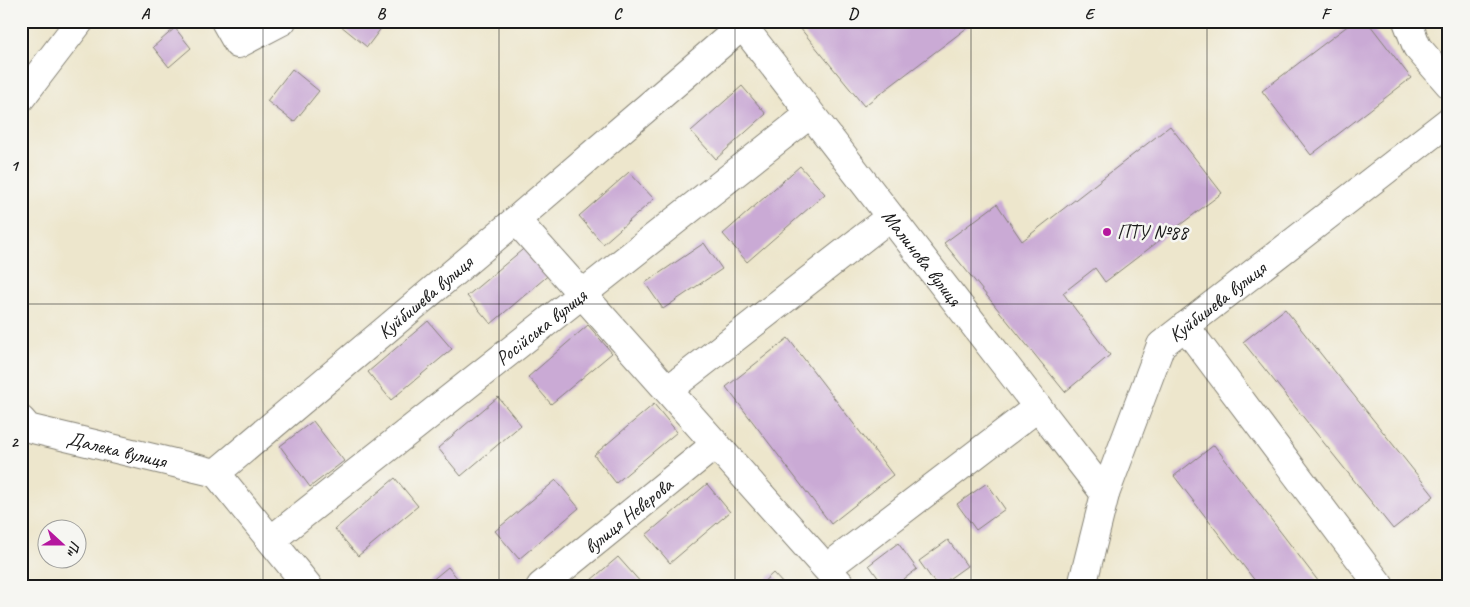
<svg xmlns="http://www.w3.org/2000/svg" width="1470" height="607" font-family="Caveat,sans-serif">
	<rect width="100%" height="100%" fill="#f6f6f2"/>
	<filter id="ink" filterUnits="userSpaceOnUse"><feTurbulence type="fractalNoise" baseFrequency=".02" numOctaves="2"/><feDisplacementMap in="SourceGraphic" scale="10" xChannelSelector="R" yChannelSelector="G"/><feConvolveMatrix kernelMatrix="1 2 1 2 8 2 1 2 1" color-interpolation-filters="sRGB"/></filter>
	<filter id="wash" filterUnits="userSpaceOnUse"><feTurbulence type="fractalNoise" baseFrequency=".0096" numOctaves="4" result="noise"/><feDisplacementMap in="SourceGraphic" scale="20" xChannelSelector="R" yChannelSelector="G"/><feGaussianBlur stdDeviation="1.12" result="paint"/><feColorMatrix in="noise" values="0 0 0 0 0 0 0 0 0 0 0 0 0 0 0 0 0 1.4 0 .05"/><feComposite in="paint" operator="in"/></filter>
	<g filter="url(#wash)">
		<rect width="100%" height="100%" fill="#ede6cc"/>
		<g id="blocks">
			<path fill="#caaad5" d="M335,21h40l7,6 -15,20z
				M803,21h173l-112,85 -64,-78z
				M1354,21h13l44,57 -100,77 -49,-64z
				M175,28l16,20 -22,19 -16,-20z
				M292,69l27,22 -25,31 -27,-21z
				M742,86l24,28 -50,45 -25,-28z
				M1170,126l52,67 -117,89 -10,-14 -32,25 47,62 -45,37 -121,-149 53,-39 25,37z
				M800,166l25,28 -78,68 -24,-28z
				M629,172l25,27 -51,45 -24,-28z
				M704,243l18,26 -59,40 -18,-26z
				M528,245l23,28 -60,51 -24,-28z
				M1285,309l149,187 -41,33 -150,-187z
				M428,321l24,28 -61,51 -23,-28z
				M588,325l24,28 -61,51 -23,-27z
				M788,338l105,137 -62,49 -105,-137z
				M498,397l23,28 -60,51 -23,-28z
				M654,404l23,28 -61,51 -22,-28z
				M313,421l31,40 -34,26 -30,-41z
				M1214,445l108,141h-63l-85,-110z
				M395,478l23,28 -60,50 -23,-27z
				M556,480l23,28 -60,51 -24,-28z
				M987,483l18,26 -29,21 -19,-26z
				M707,484l23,28 -60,51 -24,-28z
				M948,540l19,26 -28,20h-2l-18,-25z
				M898,543l19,26 -22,17h-11l-15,-21z
				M618,557l24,27 -2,2h-56z
				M448,567l16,19h-39z
				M773,573l12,13h-26z"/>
		</g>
	</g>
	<g filter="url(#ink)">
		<use href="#blocks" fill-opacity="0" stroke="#848174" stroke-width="1"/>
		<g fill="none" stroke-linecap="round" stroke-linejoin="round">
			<g stroke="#848174" stroke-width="30">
				<g id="minor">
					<path d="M225,21l13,23 44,-23"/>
					<path id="s1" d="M739,21l366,473"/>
					<path d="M1407,21l10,26 32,37"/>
					<path d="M21,98l59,-77"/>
					<path d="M516,220l326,366"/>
					<path d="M1185,326l195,260"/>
					<path d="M668,390l222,-173"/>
					<path id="s2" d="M21,420l7,8 188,45"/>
					<path id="s3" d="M271,540l539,-426"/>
					<path d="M827,568l211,-161"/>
					<path id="s4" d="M308,586l-92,-113 300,-253 226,-194"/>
					<path id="s5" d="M541,586l175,-142"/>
					<path id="s6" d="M1082,586l23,-92 56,-149 288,-224"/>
				</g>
			</g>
			<use href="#minor" stroke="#fff" stroke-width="28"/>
		</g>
	</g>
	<path fill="none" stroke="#1c1c1c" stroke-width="1" stroke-opacity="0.55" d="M263,21v565M499,21v565M735,21v565M971,21v565M1207,21v565M21,304h1428"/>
	<circle fill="#b5179e" stroke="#f6f6f2" stroke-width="2" cx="1107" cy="232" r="5"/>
	<g text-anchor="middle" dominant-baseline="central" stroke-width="5" stroke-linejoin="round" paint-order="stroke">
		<g font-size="20" fill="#1c1c1c" stroke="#f6f6f2" text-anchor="start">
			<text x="1117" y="232">ПТУ №88</text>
		</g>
		<g font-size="20" fill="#1c1c1c" stroke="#f6f6f2">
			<text stroke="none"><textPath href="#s1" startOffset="299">Малинова вулиця</textPath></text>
			<text stroke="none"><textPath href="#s4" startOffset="419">Куйбишева вулиця</textPath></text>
			<text stroke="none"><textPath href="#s6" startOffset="325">Куйбишева вулиця</textPath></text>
			<text stroke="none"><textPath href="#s3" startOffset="344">Російська вулиця</textPath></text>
			<text stroke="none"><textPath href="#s2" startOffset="102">Далека вулиця</textPath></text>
			<text stroke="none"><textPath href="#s5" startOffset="112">вулиця Неверова</textPath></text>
		</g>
	</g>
	<rect width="1470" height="607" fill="none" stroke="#f6f6f2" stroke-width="55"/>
	<g transform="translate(62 544) rotate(111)"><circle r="24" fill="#f6f6f2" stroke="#9f9f9c"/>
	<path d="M0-4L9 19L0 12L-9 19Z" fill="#b5179e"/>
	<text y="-8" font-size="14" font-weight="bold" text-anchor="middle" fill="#1c1c1c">Пн</text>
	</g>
	<rect x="28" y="28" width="1414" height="552" fill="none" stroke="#1c1c1c" stroke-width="2"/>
	<g font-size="16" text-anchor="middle" font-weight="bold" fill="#1c1c1c">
		<text x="145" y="19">A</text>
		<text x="381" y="19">B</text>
		<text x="617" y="19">C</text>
		<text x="853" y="19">D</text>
		<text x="1089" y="19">E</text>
		<text x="1325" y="19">F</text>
		<text x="14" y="171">1</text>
		<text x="14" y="447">2</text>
	</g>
</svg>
